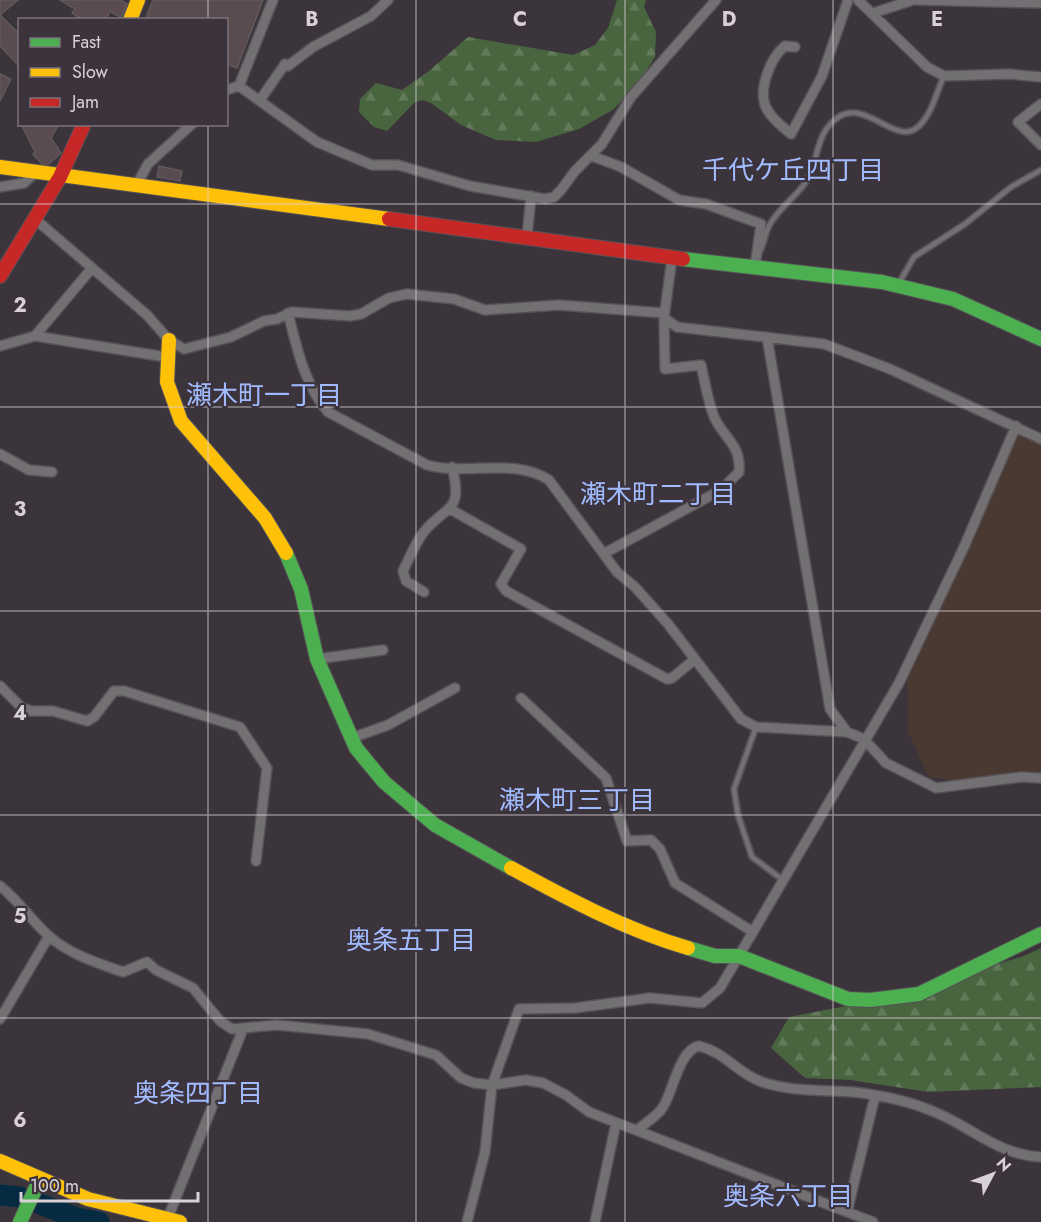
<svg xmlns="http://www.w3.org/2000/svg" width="1041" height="1222" font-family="Jost,'Noto Sans JP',sans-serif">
	<defs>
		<pattern id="forest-firs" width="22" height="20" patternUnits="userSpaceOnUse" patternTransform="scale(1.5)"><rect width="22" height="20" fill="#48653f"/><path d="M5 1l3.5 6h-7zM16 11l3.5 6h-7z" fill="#627a5a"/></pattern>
	</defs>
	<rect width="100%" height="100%" fill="#3b353b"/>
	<path fill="#4a3931" d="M1016,426l25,13v339l-63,6 -49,-7 -21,-45 -1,-65z"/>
	<path fill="url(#forest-firs)" d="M617,0h29l-2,7 12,25 -1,25 -14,22 -27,30 -35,20 -43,13 -40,-2 -35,-15 -30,-22 -8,-3 -8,2 -28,29 -13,-4 -15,-15 1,-13 16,-16 26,7 27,-19 39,-34 105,18 22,-10 13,-17z
		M1041,948v139l-112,5 -79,-12 -45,-2 -34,-30 18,-31 99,-19 136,-42z"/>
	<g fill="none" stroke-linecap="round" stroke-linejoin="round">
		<path stroke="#052b43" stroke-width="21" d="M0,1195l20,2
			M40,1204l37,14 22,4"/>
	</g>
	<path fill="#594b4e" stroke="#5f595c" stroke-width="1.5" d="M0,0h18l-18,15 20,20v32l-20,-21z
		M60,0h61l6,4 -6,14 -11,-7 -4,9h-23l-11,-7 3,-4z
		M153,0h110l-26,68 -11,-4v-44h-81z
		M0,74l11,5 -11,22z
		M21,124h38l-8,14 10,15 -15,13 -3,-1 -10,-11 2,-2z
		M159,166l23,5 -2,10 -23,-4z"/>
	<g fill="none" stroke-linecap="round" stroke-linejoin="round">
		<g stroke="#565156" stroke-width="8">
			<path id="lane" d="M760,251c4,-8 5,-17 9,-25 10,-20 35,-34 42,-54 8,-21 7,-42 29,-56 28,-16 58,33 80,9 12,-12 17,-34 24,-49
				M899,283l15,-26 51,-33 46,-37 30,-17
				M756,727l-22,62 4,26 14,42 31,23"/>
		</g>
		<g stroke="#565156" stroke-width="12">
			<path id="street" d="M858,0l69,67 17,9 65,-2 32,3
				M917,0l124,3
				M873,13l40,-13
				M795,47l-10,-1c-15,12 -29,47 -17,65 5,9 15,16 23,23l31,-58 26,-76
				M239,86l78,56 55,23h26l72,21 75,13 9,-2 7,-7 14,-19 27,-27 29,-47 85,-97
				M226,90l13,-4 34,-86
				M260,100l25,-36 3,2 25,-19 58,-31 17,-16
				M1041,104l-23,18 23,23
				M592,156l29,11 58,33 27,4 55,20 -6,42
				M137,184l11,-20 44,-40
				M0,187l24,-4 11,-10
				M35,219l112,96 22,25 15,9 47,-12 33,-16 13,-2 15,-7 58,4 11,-2 28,-16 18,-4 47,5 31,11 74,-5 105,8
				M527,237l4,-41
				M672,258l-8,60 13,9 147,17 66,25 151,70
				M288,313c9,35 16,71 40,99l99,53c38,11 87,-8 122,15l68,92 18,15 33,37 73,95 15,8 91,5 17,7 22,24 50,25 85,-11 20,1
				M35,336l57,-68
				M767,337l63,372 17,23
				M0,346l35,-10 131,21
				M0,454l29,16 23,2
				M450,509l71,40 -20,35 5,7 161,88 5,-1 23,-19
				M605,553l116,-63 18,-18c2,-27 -13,-32 -24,-53 -7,-16 -10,-37 -14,-54l-36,4 -1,-51
				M424,592l-18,-11 -3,-10c6,-12 12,-27 20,-38 23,-29 41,-19 29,-66
				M317,659l66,-9
				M0,686l21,21 10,4h22l34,10 7,-4 20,-26h10l116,36 27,41 -11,93
				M521,698l85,80 21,63 24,-1 9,9 15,34 78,49
				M352,738l36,-13 67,-37
				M0,886c19,15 31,34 49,50 20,18 48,27 74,36l24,-10 9,8 37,18 27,33 12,8 45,-4 91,9 68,21 25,23 13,5 18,2 34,-5 17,3 23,12 23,17 284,110
				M0,1019l49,-83
				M637,1130c8,-7 21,-14 26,-23 10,-15 16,-57 36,-61 26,6 39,28 63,36 30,10 60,8 91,10 27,3 59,10 84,21 37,16 62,42 104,44
				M847,1212l28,-116
				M167,1220l76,-191
				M467,1222l18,-70 7,-67 27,-76 56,-1 75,-10 52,5 18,-15 179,-305 65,-136 52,-121
				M595,1222l21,-99"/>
		</g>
		<g stroke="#565156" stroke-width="16">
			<path id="fast" d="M683,259l199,23 71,17 88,40
				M286,553l15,36 16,70 39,89 28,34 51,43 76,43
				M688,948l27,8h24l109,43 22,1 49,-6 122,-60
				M20,1222l19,-41"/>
		</g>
		<g stroke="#565156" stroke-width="16">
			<path id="slow" d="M130,20l8,-20
				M0,167l389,52
				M169,340l-2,42 14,39 84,97 21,35
				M511,868c57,31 115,62 177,80
				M0,1161l88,38 92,23"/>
		</g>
		<g stroke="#565156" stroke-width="16">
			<path id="jam" d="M389,219l294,40
				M0,276l60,-99 24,-53"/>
		</g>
		<use href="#lane" stroke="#737073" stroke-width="4.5"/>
		<use href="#street" stroke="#737073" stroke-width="9"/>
		<use href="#fast" stroke="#4caf50" stroke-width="14"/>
		<use href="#slow" stroke="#ffc107" stroke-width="14"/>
		<use href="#jam" stroke="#c62828" stroke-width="14"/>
	</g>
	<path fill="none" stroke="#d8d2d8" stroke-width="1.5" stroke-opacity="0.55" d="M208,0v20M416,0v1222M625,0v1222M833,0v1222M208,124v1098M0,204h1041M0,407h1041M0,611h1041M0,815h1041M0,1018h1041"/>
	<g text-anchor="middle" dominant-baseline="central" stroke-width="4.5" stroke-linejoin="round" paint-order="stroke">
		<g font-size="26" fill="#a0bcff" stroke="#3d333d">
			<text x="793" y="170">千代ケ丘四丁目</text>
			<text x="264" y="395">瀬木町一丁目</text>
			<text x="658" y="494">瀬木町二丁目</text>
			<text x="577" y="800">瀬木町三丁目</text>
			<text x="411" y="940">奥条五丁目</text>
			<text x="198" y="1093">奥条四丁目</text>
			<text x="788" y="1196">奥条六丁目</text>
		</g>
	</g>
	<g font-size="20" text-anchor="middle" font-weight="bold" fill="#d8d2d8" stroke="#3d333d" stroke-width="4.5" stroke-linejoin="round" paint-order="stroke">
		<text x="312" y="26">B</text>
		<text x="520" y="26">C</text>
		<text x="729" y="26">D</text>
		<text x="937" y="26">E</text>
		<text x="20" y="312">2</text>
		<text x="20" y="516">3</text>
		<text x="20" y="720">4</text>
		<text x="20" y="923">5</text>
		<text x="20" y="1127">6</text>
	</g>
	<rect x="18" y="18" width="210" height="108" fill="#3d333d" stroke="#7b737b" stroke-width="1.5"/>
	<rect x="30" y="38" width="30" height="9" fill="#4caf50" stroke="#7b737b" stroke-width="1.5"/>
	<text x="72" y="48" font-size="18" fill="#d8d2d8">Fast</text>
	<rect x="30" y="68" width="30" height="9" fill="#ffc107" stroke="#7b737b" stroke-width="1.5"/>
	<text x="72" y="78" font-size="18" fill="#d8d2d8">Slow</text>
	<rect x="30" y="98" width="30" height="9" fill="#c62828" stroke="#7b737b" stroke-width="1.5"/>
	<text x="72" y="108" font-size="18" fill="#d8d2d8">Jam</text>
	<g transform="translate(993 1174) rotate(49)" stroke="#3d333d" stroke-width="4.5" paint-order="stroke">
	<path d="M0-4.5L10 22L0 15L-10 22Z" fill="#d8d2d8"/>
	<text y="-9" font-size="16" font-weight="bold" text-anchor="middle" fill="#d8d2d8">N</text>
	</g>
	<path d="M21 1192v9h177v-9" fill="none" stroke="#d8d2d8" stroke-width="3"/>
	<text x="30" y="1192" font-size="18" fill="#d8d2d8" stroke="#3d333d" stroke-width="4.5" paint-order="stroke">100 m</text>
</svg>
